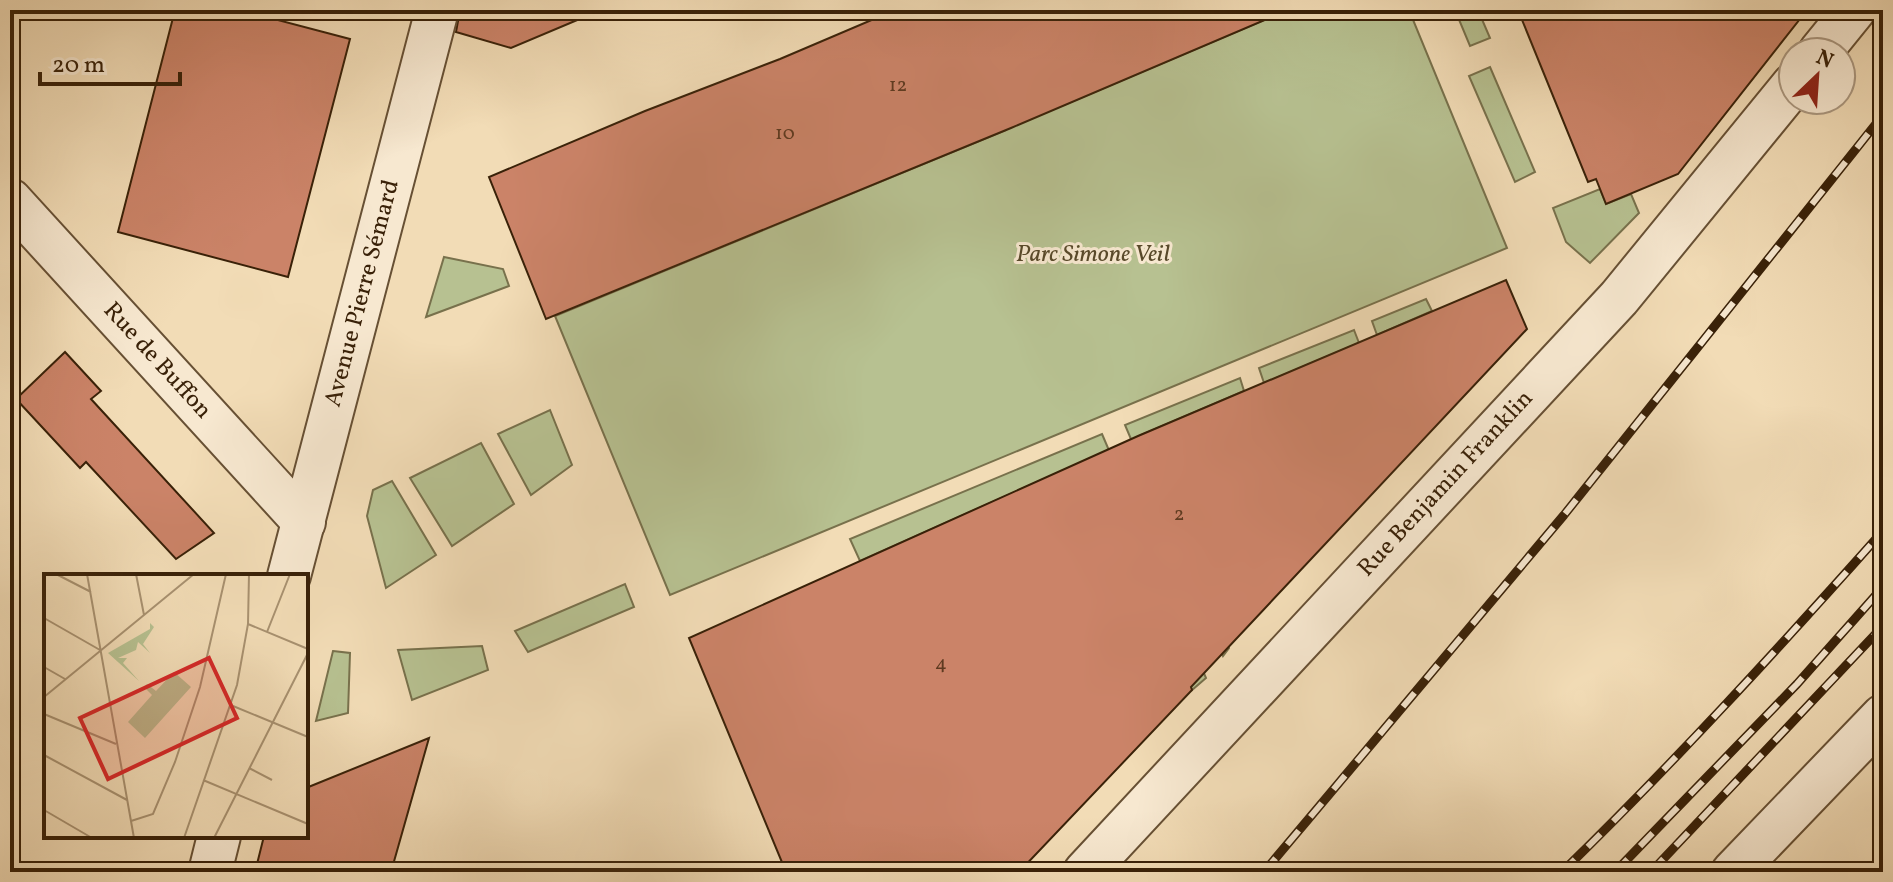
<svg xmlns="http://www.w3.org/2000/svg" width="1893" height="882" font-family="Vollkorn,serif">
	<rect width="100%" height="100%" fill="#f2dcb6"/>
	<filter id="stains"><feTurbulence type="fractalNoise" baseFrequency=".0025" numOctaves="4"/><feColorMatrix values="0 0 0 0 .2 0 0 0 0 .09 0 0 0 0 .02 0 0 0 .5 -.17"/></filter>
	<radialGradient id="worn" r=".72"><stop offset=".6" stop-color="#630" stop-opacity="0"/><stop offset="1" stop-color="#630" stop-opacity=".3"/></radialGradient>
	<path fill="#b7c191" stroke="#78714c" stroke-width="2" d="M1023,10l41,95 224,-95h121l98,238 -837,347 -115,-279 451,-186z
		M1455,10h23l12,28 -20,8z
		M1490,67l45,105 -20,10 -46,-106z
		M1600,189l6,15 25,-10 8,19 -49,50 -24,-21 -13,-34z
		M444,257l59,12 6,17 -83,31z
		M1426,299l6,12 -55,24 -5,-14z
		M1354,330l5,13 -95,40 -5,-15z
		M1240,378l4,13 -103,44 88,213 -6,8 -98,-231z
		M550,410l22,55 -41,30 -33,-61z
		M1102,434l104,244 -14,12 -99,-233 -233,104 -10,-22z
		M481,443l33,61 -62,42 -42,-68z
		M392,481l44,74 -50,33 -19,-72 6,-26z
		M625,584l9,23 -106,45 -13,-21z
		M482,646l6,24 -76,30 -14,-50z
		M333,651l17,2 -2,60 -32,8z"/>
	<path fill="#cb8368" stroke="#392108" stroke-width="2" d="M175,10h65l110,29 -62,238 -170,-45z
		M460,10h141l-90,38 -55,-16z
		M895,10h393l-277,118 -465,191 -57,-142 156,-66 135,-52z
		M1518,10h289l-129,164 -72,30 -10,-25 -8,3z
		M1506,280l21,49 -336,358 1,3 -173,182h-233l-97,-234 449,-202z
		M65,352l36,39 -10,8 123,134 -38,26 -90,-97 -6,6 -64,-69z
		M429,738l-38,134h-136l9,-36h42v-48z"/>
	<g fill="none" stroke-linecap="round" stroke-linejoin="round">
		<g stroke="#675034" stroke-width="46">
			<g id="street">
				<path d="M1820,52l34,-42"/>
				<path id="s1" d="M10,200l294,322"/>
				<path id="s2" d="M289,576l148,-566"/>
				<path d="M210,872l9,-36"/>
				<path id="s3" d="M1085,872l534,-574 174,-213"/>
				<path d="M1733,872l150,-156"/>
			</g>
		</g>
		<use href="#street" stroke="#f7e8d0" stroke-width="42"/>
		<g stroke="#392108" stroke-width="9">
			<path id="rail" d="M1264,872l300,-357 319,-400
				M1562,872c112,-109 217,-224 321,-341
				M1615,872l182,-188 86,-97
				M1651,872l232,-246"/>
		</g>
		<use href="#rail" stroke="#f7e8d0" stroke-width="6" stroke-dasharray="18" stroke-linecap="butt"/>
	</g>
	<g text-anchor="middle" dominant-baseline="central" stroke-width="6" stroke-linejoin="round" paint-order="stroke">
		<g font-size="20" fill="#5e3a20">
			<text x="898" y="86">12</text>
			<text x="785" y="134">10</text>
			<text x="1179" y="515">2</text>
			<text x="941" y="664">4</text>
		</g>
		<g font-size="24" font-style="italic" fill="#58492a" stroke="#f7e8d0">
			<text x="1093" y="255">Parc Simone Veil</text>
		</g>
		<g font-size="24" fill="#392108" stroke="#f7e8d0">
			<text stroke="none"><textPath href="#s2" startOffset="292">Avenue Pierre Sémard</textPath></text>
			<text stroke="none"><textPath href="#s1" startOffset="218">Rue de Buffon</textPath></text>
			<text stroke="none"><textPath href="#s3" startOffset="530">Rue Benjamin Franklin</textPath></text>
		</g>
	</g>
	<g transform="translate(44 574)">
		<rect width="264" height="264" fill="#f2dcb6"/>
		<path d="M106,49l4,4 -11,17 7,9 -12,-11 -2,8 -18,8h9l-4,5 16,18 -31,-28 42,-24zM130,98l17,15 -46,51 -17,-16 24,-27 -8,-8 3,-3 9,7z" fill="#b7c191"/>
		<path fill="none" stroke="#a89170" stroke-width="2" d="M12,0l35,18M43,0l47,264M92,0l8,41M0,44l56,32M204,50l60,25M223,58l23,-58M0,93l21,12M0,123l150,-123M189,132l75,31M0,140l72,30M0,181l83,45M205,194l23,12M159,206l105,44M0,236l48,28M87,247l22,-7 22,-52 25,-75 26,-113M140,264l53,-153 11,-61 1,-50M170,264l94,-185"/>
		<path fill="#d62828" fill-opacity="0.15" stroke="#d62828" stroke-width="4" d="M165,84l28,60 -129,61 -28,-61z"/>
		<rect width="264" height="264" fill="none" stroke="#392108" stroke-width="4"/>
	</g>
	<rect width="1893" height="882" fill="none" stroke="#f2dcb6" stroke-width="40"/>
	<rect x="12" y="12" width="1869" height="858" fill="none" stroke="#392108" stroke-width="4"/>
	<rect x="20" y="20" width="1853" height="842" fill="none" stroke="#392108" stroke-width="2"/>
	<g transform="translate(1817 76) rotate(25)"><circle r="38" fill="#f7e8d0" stroke="#ab9880" stroke-width="2"/>
	<path d="M0-6L14 30L0 20L-14 30Z" fill="#8f2418"/>
	<text y="-12" font-size="22" font-weight="bold" text-anchor="middle" fill="#392108">N</text>
	</g>
	<path d="M40 72v12h140v-12" fill="none" stroke="#392108" stroke-width="4"/>
	<text x="52" y="72" font-size="24" fill="#392108" stroke="#f7e8d0" stroke-width="6" paint-order="stroke">20 m</text>
	<rect width="100%" height="100%" filter="url(#stains)"/>
	<rect width="100%" height="100%" fill="url(#worn)"/>
</svg>
